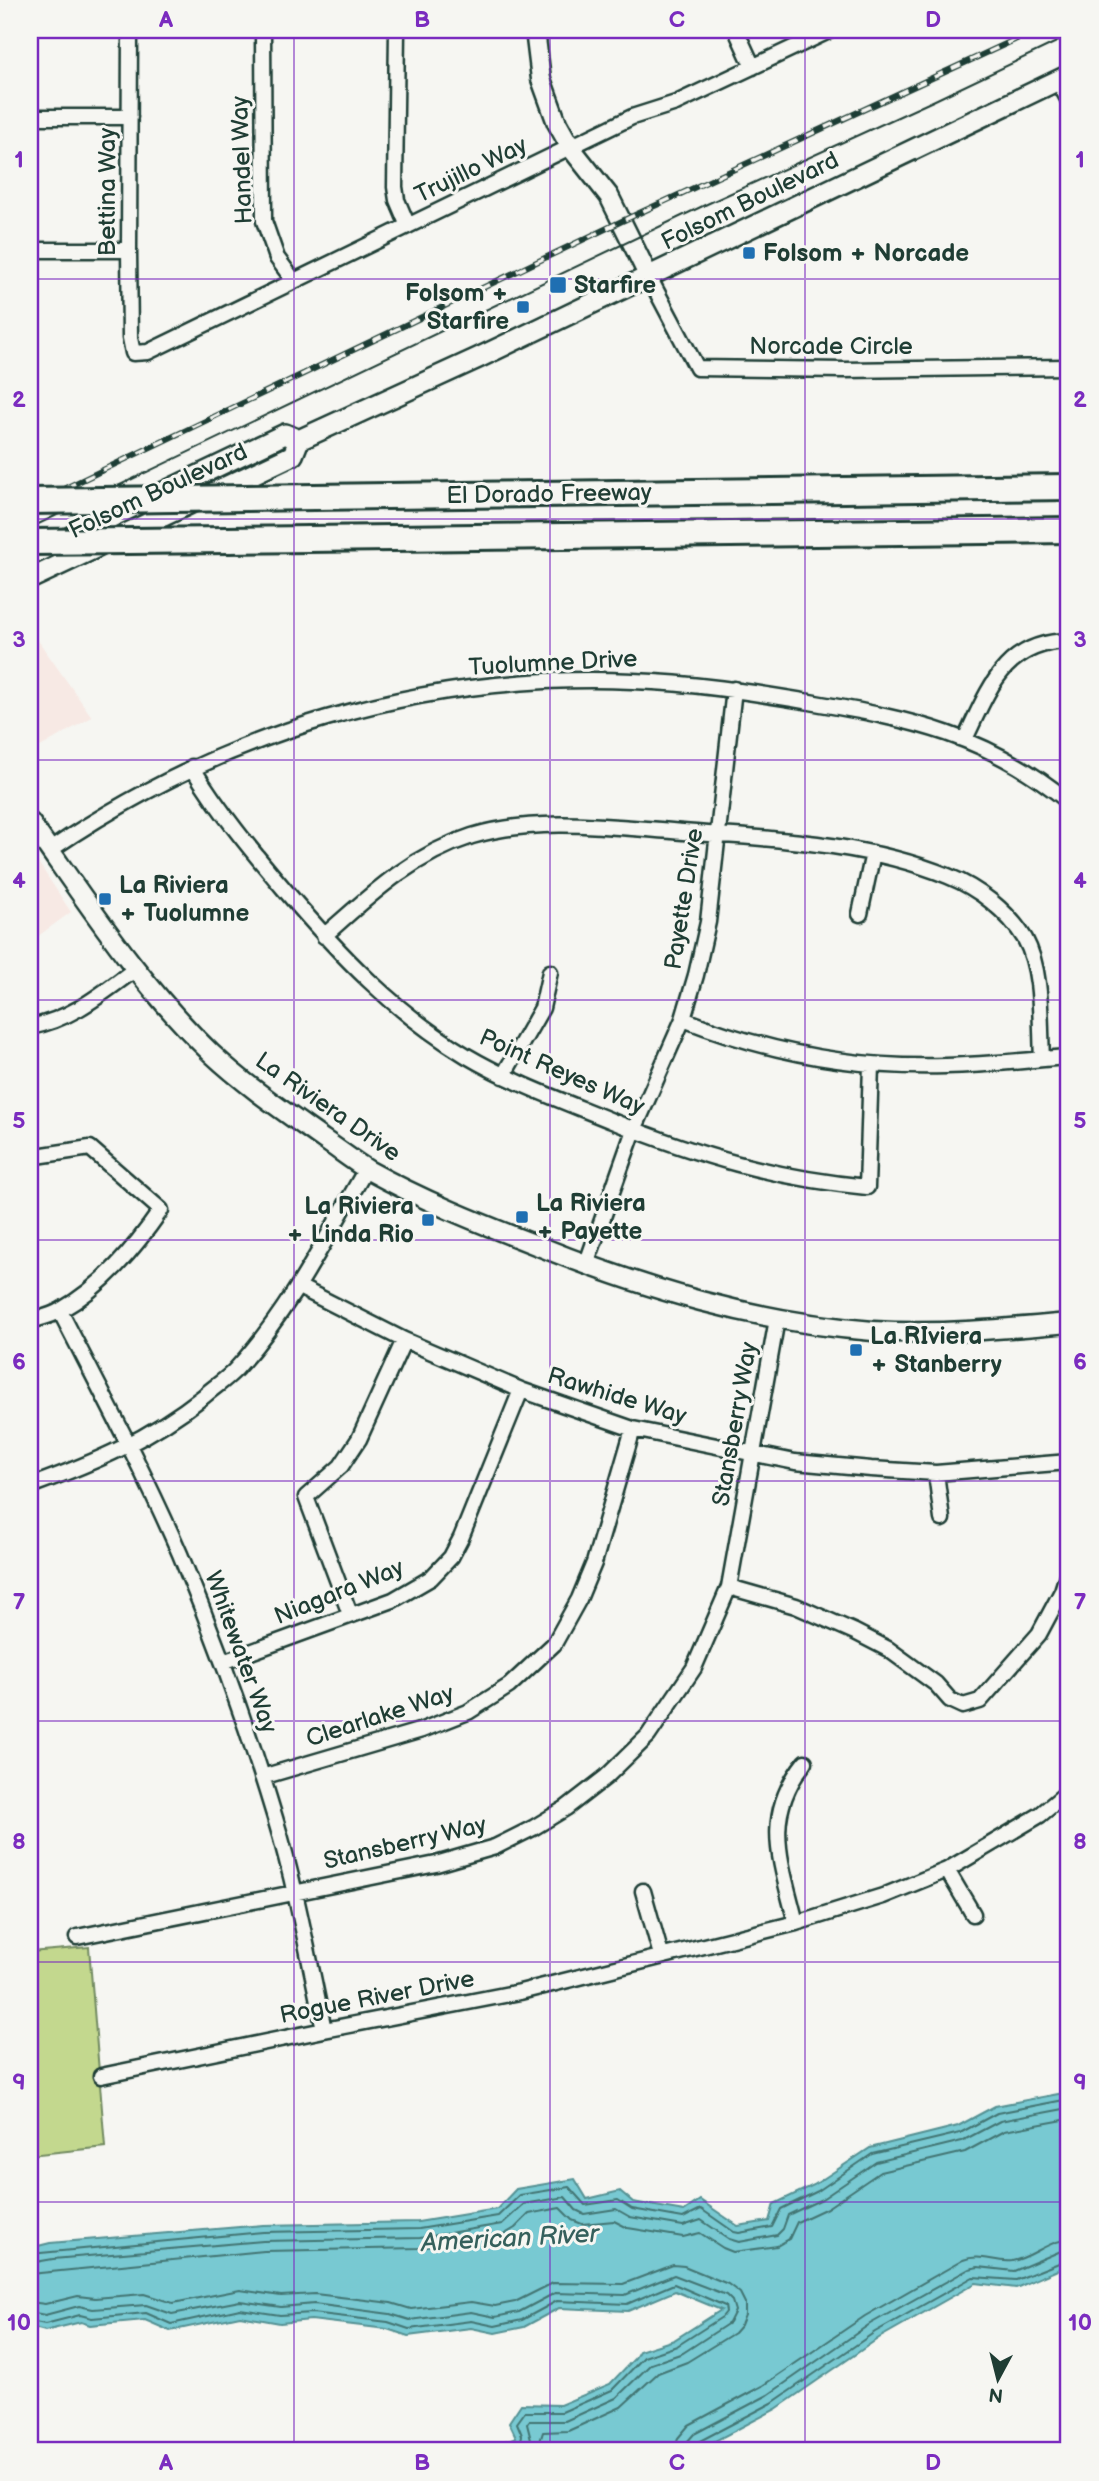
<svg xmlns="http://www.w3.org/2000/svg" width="1099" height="2481" font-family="'Balsamiq Sans',sans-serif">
	<rect width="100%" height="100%" fill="#f6f6f2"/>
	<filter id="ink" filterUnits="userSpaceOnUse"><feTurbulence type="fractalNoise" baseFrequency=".0143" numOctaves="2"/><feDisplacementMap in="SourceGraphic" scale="14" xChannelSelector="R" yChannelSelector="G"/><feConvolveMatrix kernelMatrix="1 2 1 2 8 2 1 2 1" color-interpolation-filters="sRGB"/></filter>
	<g filter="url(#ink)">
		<path fill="#f7e9e4" d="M30,629l62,88 -62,36z
			M30,850l41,62 -41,30z"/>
		<path fill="#c3d88e" stroke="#718a61" stroke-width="2" d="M89,1947l16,200 -75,8v-203z"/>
		<path fill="#78c9d2" stroke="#549193" stroke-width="2" d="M1069,2092v173l-53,23 -40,-5 -97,55 -103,71 -80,42h-216l36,-14 -7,-15 12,-18 39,1 50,-21 25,-26 4,-7 35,-11 47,-30 -46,-19 -47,20 -69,-3 -35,19 -29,6 -24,-5 -63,8 -21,-7 -76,-9 -31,3 -40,-7 -70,15 -25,-11 -55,5 -9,-3 -36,9 -15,-4v-79l20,-5 213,-18 155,-3 79,-13 19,-20 59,-10 12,20 33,-8 13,11 51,9 16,-11 38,26 31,-5 5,-17 40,-19 56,-37 88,-22 37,-20z"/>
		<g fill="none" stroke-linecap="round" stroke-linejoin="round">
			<path stroke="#437573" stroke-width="2" d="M30,2254l233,-22 156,-3 79,-13 22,-21 49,-8 16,18 33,-5 14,9 51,9 18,-9 33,23 5,1 33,-6 9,-18 37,-18 54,-37 88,-21 37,-20 72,-14
				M30,2263l23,-4 210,-18 157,-3 82,-14 22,-20 41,-7 11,13 8,4 32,-5 14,8 53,9 18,-6 28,19 10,3 38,-7 6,-6 5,-14 34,-16 54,-37 86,-21 38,-20 69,-13
				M30,2274l234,-23 156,-3 85,-14 10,-6 14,-14 31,-6 12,12 10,4 32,-3 14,7 55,9 17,-4 23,15 10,4 44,-6 12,-7 8,-17 30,-14 53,-36 85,-20 39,-21 65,-12
				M30,2302l15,2 33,-8 17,2 49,-4 29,9 67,-13 41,6 34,-2 76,9 20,6 60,-7 24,4 20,-4 38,-19 70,1 50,-19 11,1 44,18 12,9 5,10v12l-4,10 -7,8 -47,29 -29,11 -37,34 -53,24 -25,1 -6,19
				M30,2312l15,3 34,-9 14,3 53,-4 26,9 68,-13 41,6 33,-3 76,10 20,6 61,-8 24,5 24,-5 36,-19 70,2 49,-20 52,20 6,6 3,10 -6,12 -46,30 -32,11 -35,34 -51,23h-36l-2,3 4,16 -8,11
				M30,2321l15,3 35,-9 12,3 54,-5 25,11 69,-15 40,6 32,-2 76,9 21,7 62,-8 24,5 27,-6 35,-19 70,3 47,-20 51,22 1,6 -4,5 -45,29 -33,11 -32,33 -50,22h-37l-8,11 5,12 -1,6 -22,10
				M675,2451l3,-13 11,-13 73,-39 103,-70 98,-56c17,-7 32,3 49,1 20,-3 36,-21 57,-21
				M686,2451l1,-9 7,-8 74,-39 102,-71 99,-55 9,-2 36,4 47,-20 8,-1
				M694,2451l4,-9 74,-39 103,-71 98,-55 43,3 53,-21"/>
			<g stroke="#1f3d34" stroke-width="19">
				<path id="minor" d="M130,30l-1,220 1,88 3,15 15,-1 484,-235 44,-14 155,-73
					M263,30l1,191 13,37 17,23
					M397,30l-2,157 2,13 11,26
					M736,30l17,37
					M1058,81l11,20
					M30,117h100
					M30,250h99
					M649,277l48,91 147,2 225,-3
					M965,739c24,-50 39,-97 104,-98
					M192,767c27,44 59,83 92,122 55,65 110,123 183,167 46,27 96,45 145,65 87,35 162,57 255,66l4,-122
					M50,850c173,-118 372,-178 583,-169 59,2 118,11 177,21 100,17 178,33 259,100
					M860,914l13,-61
					M324,936c46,-41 88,-81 148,-100 68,-20 141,-9 211,-4 89,7 181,10 265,44 30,12 60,35 77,63 18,32 15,84 17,120
					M683,1019c84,33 172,50 263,47 41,-1 82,-6 123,-9
					M30,1027c42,-8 70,-32 104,-57
					M503,1076l39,-68 8,-36
					M30,1157l60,-9 71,62c-27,39 -58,76 -100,100 -9,6 -21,8 -31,11
					M586,1265l48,-135 49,-111 13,-44 12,-53 26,-233
					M299,1287l105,53 117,50 112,39 162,33 76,7 65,4 133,-11
					M60,1311c41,80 84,160 120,243 36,86 68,174 95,264 21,69 34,141 49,212
					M936,1473l6,46
					M30,1486c66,-24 118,-46 174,-90 10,-9 23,-17 32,-27 54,-59 90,-131 130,-200
					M729,1587l67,19 59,26 33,17 48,35 14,16 13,6 17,-5 59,-67 23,-43 7,-22
					M350,1614l-44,-117 35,-31 18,-27 45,-99
					M223,1662l170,-62 38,-22 20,-21 10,-19 60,-148
					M262,1777l160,-47 46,-18 41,-26 45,-42 25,-45 15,-36 39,-134
					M947,1870l26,44
					M643,1891l18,64
					M796,1923c-15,-62 -35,-106 9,-161
					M77,1937l359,-73 59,-17 38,-19 33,-20 40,-31 42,-41 46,-68 35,-81 48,-268
					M101,2076l223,-46 196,-38 276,-69 87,-27 64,-26 93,-55 29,-24"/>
			</g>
			<g stroke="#1f3d34" stroke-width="23">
				<path id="tertiary" d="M535,30l6,49 16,44 14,25 38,48 40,81
					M30,822c57,80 110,163 181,231 34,32 74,59 112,86 15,10 30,22 45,31 54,30 111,53 168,75 109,44 219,77 337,86 66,4 131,-2 196,-8"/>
			</g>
			<g stroke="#1f3d34" stroke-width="24">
				<path id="secondary" d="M30,556l255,-122 14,6
					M30,579l263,-124 6,-15 179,-82 591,-283"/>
			</g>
			<g stroke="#1f3d34" stroke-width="30">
				<path id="motorway" d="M314,497l755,-10
					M228,540l841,-10"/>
			</g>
			<use href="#minor" stroke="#f6f6f2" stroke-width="14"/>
			<use href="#tertiary" stroke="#f6f6f2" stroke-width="18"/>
			<use href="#secondary" stroke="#f6f6f2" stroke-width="19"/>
			<use href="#motorway" stroke="#f6f6f2" stroke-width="24"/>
			<path stroke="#1f3d34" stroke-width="2" d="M30,528l677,-324 228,-104 134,-64"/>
			<g stroke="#1f3d34" stroke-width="6">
				<path id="rail" d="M30,505l592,-284 414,-191"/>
			</g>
			<use href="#rail" stroke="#f6f6f2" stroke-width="3.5" stroke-dasharray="10" stroke-linecap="butt"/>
			<g stroke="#1f3d34" stroke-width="30" stroke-linecap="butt">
				<path id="motorway-bridge" d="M30,501l284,-4
					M30,542l198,-2"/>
			</g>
			<use href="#motorway-bridge" stroke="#f6f6f2" stroke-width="24"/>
		</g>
	</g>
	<path fill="none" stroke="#7b2cbf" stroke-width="2" stroke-opacity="0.55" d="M294,30v2421M550,30v2421M805,30v2421M30,279h1039M30,519h1039M30,760h1039M30,1000h1039M30,1240h1039M30,1481h1039M30,1721h1039M30,1962h1039M30,2202h1039"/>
	<g fill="#1f6fb2" stroke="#f6f6f2" stroke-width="2.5">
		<rect x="742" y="246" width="14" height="14" rx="3.5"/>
		<rect x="549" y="276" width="18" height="18" rx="3.5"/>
		<rect x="516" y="300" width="14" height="14" rx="3.5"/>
		<rect x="98" y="892" width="14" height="14" rx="3.5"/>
		<rect x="515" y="1210" width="14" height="14" rx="3.5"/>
		<rect x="421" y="1213" width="14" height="14" rx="3.5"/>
		<rect x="849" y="1343" width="14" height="14" rx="3.5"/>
	</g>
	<g text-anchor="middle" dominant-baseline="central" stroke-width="6" stroke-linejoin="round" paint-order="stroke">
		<g font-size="24" fill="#1f3d34" stroke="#f6f6f2">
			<text transform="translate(242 160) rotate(-92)">Handel Way</text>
			<text transform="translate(471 170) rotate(-26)">Trujillo Way</text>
			<text transform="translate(107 192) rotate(-90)">Bettina Way</text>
			<text transform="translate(750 201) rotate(-26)">Folsom Boulevard</text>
			<text x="831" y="346">Norcade Circle</text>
			<text transform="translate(158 491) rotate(-25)">Folsom Boulevard</text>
			<text transform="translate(549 494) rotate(-1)">El Dorado Freeway</text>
			<text transform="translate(553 663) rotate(-3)">Tuolumne Drive</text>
			<text transform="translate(684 899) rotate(-81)">Payette Drive</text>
			<text transform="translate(562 1072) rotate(24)">Point Reyes Way</text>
			<text transform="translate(328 1107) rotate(35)">La Riviera Drive</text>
			<text transform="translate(617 1396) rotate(17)">Rawhide Way</text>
			<text transform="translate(735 1424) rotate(-80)">Stansberry Way</text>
			<text transform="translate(339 1592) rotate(-22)">Niagara Way</text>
			<text transform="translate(241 1652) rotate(70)">Whitewater Way</text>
			<text transform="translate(380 1716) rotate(-18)">Clearlake Way</text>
			<text transform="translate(405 1843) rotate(-13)">Stansberry Way</text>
			<text transform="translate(377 1997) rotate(-11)">Rogue River Drive</text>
		</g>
		<g font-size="24" font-weight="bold" fill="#1f3d34" stroke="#f6f6f2" text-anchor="start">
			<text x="763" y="253">Folsom + Norcade</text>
			<text x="574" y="285">Starfire</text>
			<text x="509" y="293" text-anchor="end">Folsom +<tspan x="509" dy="28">Starfire</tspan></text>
			<text x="119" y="885">La Riviera<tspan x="119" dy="28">+ Tuolumne</tspan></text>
			<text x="536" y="1203">La Riviera<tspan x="536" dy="28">+ Payette</tspan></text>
			<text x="414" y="1206" text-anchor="end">La Riviera<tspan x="414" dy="28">+ Linda Rio</tspan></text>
			<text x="870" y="1336">La RIviera<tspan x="870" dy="28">+ Stanberry</tspan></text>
		</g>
		<g font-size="26" font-style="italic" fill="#35605c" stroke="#f6f6f2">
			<text transform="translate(510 2239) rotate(-3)">American River</text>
		</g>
	</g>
	<rect width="1099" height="2481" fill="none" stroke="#f6f6f2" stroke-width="77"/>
	<g transform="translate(998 2379) rotate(187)" stroke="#f6f6f2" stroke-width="5" paint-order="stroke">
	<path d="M0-5L12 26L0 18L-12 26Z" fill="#1f3d34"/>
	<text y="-10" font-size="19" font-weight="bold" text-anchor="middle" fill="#1f3d34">N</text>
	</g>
	<rect x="38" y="38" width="1022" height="2404" fill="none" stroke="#7b2cbf" stroke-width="2.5"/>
	<g font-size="23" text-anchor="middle" font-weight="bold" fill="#7b2cbf">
		<text x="166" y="27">A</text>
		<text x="422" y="27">B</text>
		<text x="677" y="27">C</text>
		<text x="933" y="27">D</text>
		<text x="19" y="167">1</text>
		<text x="1080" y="167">1</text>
		<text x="19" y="407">2</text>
		<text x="1080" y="407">2</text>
		<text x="19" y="647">3</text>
		<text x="1080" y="647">3</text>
		<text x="19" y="888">4</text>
		<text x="1080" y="888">4</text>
		<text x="19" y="1128">5</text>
		<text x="1080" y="1128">5</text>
		<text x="19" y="1369">6</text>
		<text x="1080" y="1369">6</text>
		<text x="19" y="1609">7</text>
		<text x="1080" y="1609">7</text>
		<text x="19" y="1849">8</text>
		<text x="1080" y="1849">8</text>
		<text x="19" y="2090">9</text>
		<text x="1080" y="2090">9</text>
		<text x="19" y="2330">10</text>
		<text x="1080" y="2330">10</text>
		<text x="166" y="2470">A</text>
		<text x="422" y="2470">B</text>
		<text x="677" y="2470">C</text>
		<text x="933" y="2470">D</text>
	</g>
</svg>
